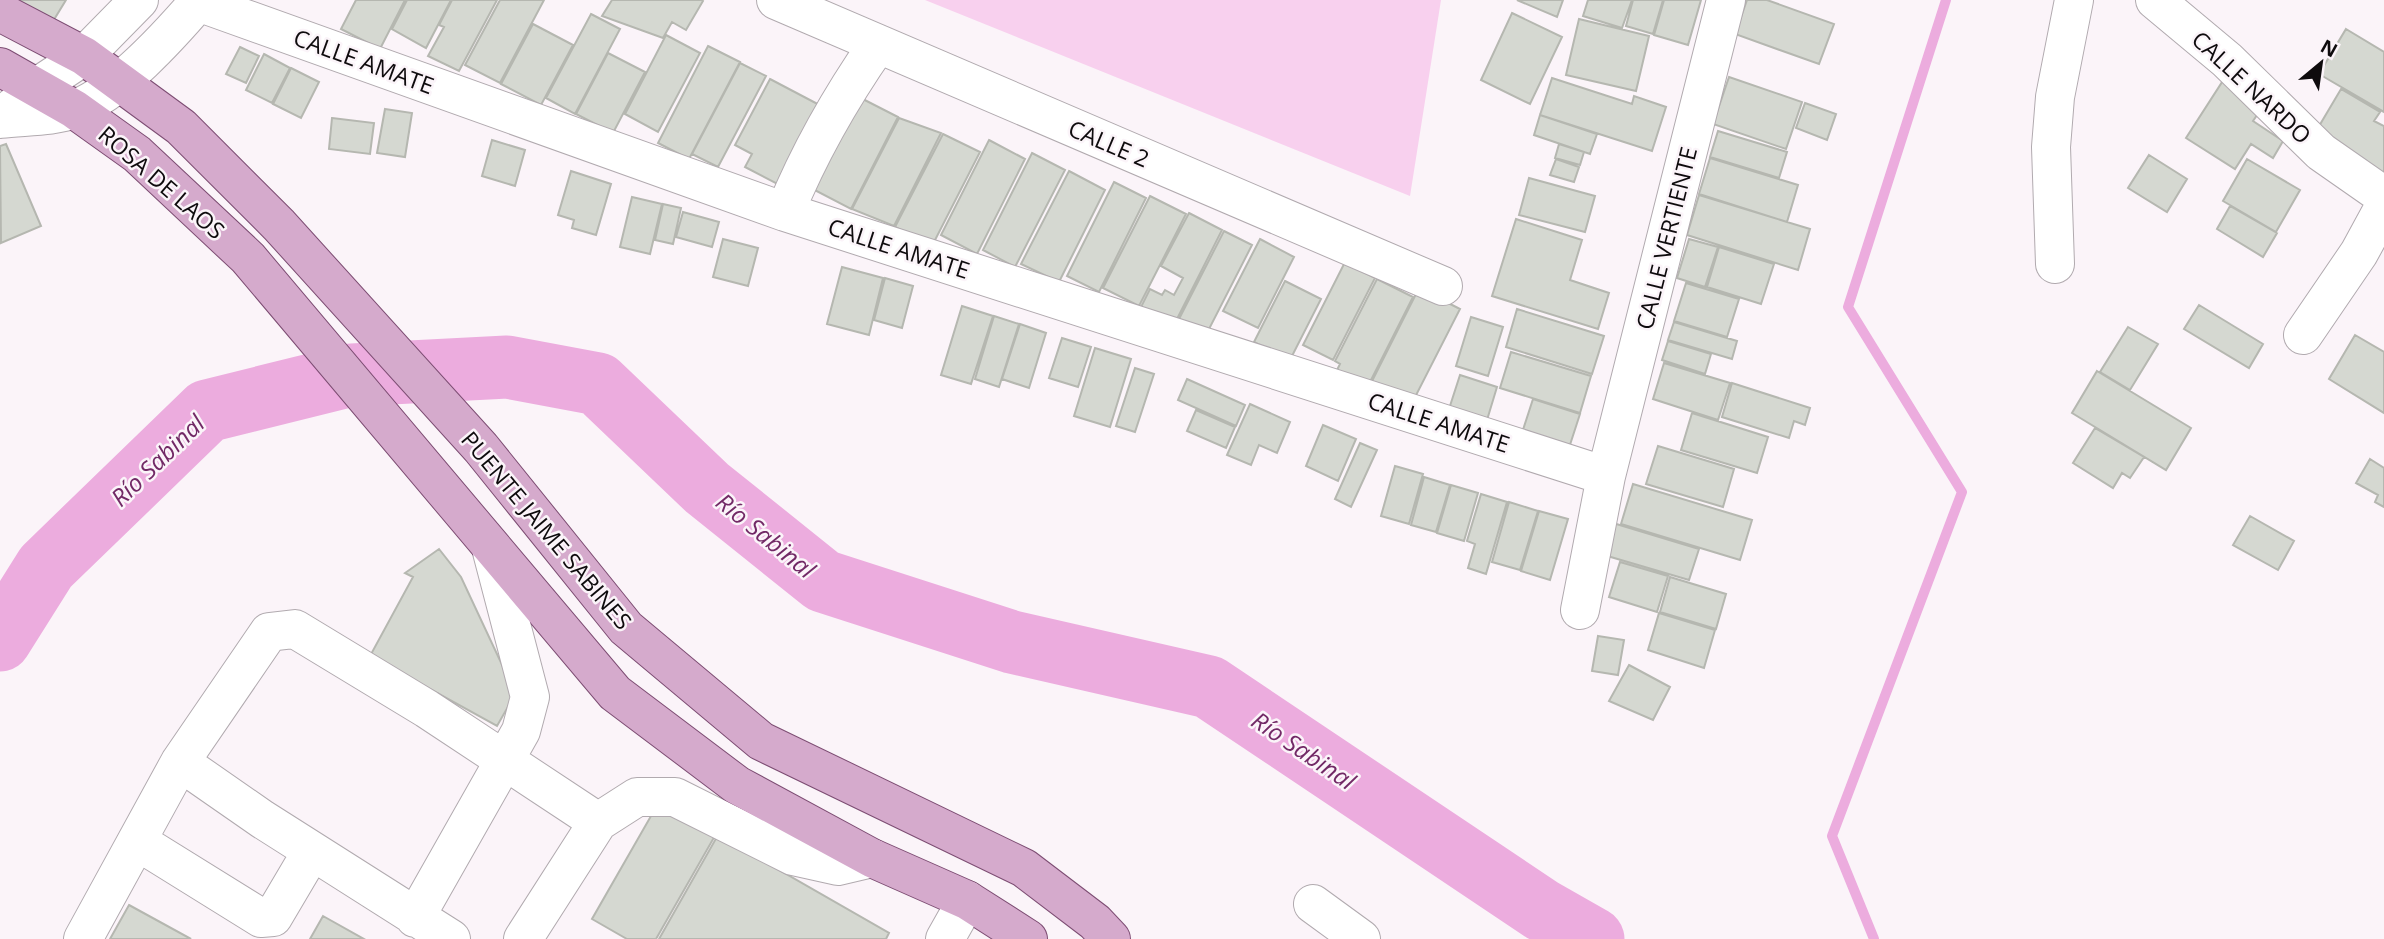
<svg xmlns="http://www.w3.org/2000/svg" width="2384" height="939" font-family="'Open Sans',sans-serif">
	<rect width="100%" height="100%" fill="#fbf4f9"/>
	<path fill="#f8d0ee" d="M925,0h516l-31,196z"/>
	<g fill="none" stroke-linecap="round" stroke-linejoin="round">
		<path stroke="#ecacde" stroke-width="10" d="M1874,939l-42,-103 130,-344 -114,-185 98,-307"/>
		<path stroke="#ecacde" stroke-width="63" d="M0,640l46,-73 161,-156 145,-36 155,-8 91,17 109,104 116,93 189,61 197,45 333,223 51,29"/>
	</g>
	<path fill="#d5d8d1" stroke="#b5b7b0" stroke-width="2" d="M20,0h46l-19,31 -33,-21z
		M356,0h49l-25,49 -39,-20z
		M407,0h44l-25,48 -34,-19z
		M452,0h45l-38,71 -31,-15 16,-29 -5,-2z
		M500,0h44l-44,83 -35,-18z
		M612,0h90l1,1 -17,29 -14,-8 -9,16 -61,-22z
		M1517,0h46l-6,17z
		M1588,0h44l-10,28 -39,-12z
		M1633,0h30l-10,34 -27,-8z
		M1664,0h37l-13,45 -34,-10z
		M1747,0h20l67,24 -15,40 -84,-30z
		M1512,13l50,24 -32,67 -49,-24z
		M591,14l29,15 -45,85 -29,-16z
		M1579,19l70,17 -13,55 -70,-16z
		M533,24l40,21 -32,60 -40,-21z
		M2346,29l38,23v60l-65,-38z
		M666,35l34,18 -42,79 -33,-18z
		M708,46l32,16 -51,97 -31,-16z
		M240,47l19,9 -13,27 -20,-9z
		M608,53l37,19 -32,61 -37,-19z
		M264,54l26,14 -18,35 -26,-13z
		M740,63l26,13 -48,91 -26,-13z
		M291,68l28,14 -18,36 -28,-14z
		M2226,76l40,26 -13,19 30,20 -10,17 -22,-14 -16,25 -49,-31z
		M1729,77l73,25 -16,47 -73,-25z
		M1552,78l80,26 2,-8 32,11 -14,44 -112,-36z
		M770,79l59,31 -42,79 -42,-22 7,-13 -17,-9z
		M2341,89l39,23 -6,9 10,5v48l-69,-41z
		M851,93l47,24 -47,92 -46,-24z
		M1805,103l31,11 -9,26 -31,-12z
		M385,109l27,4 -7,44 -28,-4z
		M1540,115l57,19 -7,20 -56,-19z
		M332,118l42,5 -4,31 -41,-5z
		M899,118l42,15 -47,93 -42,-17z
		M1718,131l69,21 -8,26 -69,-21z
		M943,134l37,18 -48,94 -37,-19z
		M492,140l33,10 -10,36 -33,-10z
		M989,140l36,19 -48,95 -36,-19z
		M6,144l35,82 -40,17 -1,-97z
		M1559,144l25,8 -4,13 -25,-7z
		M1032,153l33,17 -50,97 -32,-17z
		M2149,155l38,24 -20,33 -39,-24z
		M1710,158l88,27 -11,37 -88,-28z
		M1556,159l23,8 -5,15 -24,-7z
		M2247,159l53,31 -24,42 -53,-31z
		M571,171l40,13 -15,51 -24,-7 2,-8 -16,-5z
		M1069,171l36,19 -46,92 -38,-18z
		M1529,178l66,18 -10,36 -66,-17z
		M1114,182l32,16 -47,94 -32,-16z
		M1699,195l111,34 -12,41 -111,-35z
		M1150,196l36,18 -47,92 -36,-18z
		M632,197l30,7 -12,50 -30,-7z
		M663,204l18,4 -8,36 -18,-4z
		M2230,206l47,27 -14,24 -46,-28z
		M683,212l36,10 -7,25 -36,-10z
		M1189,213l33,17 -47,93 -34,-16 9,-18 12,6 3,-5 9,5 9,-17 -22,-12z
		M1516,219l66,21 -12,40 39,13 -11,36 -106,-33z
		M1224,231l28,14 -45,88 -28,-14z
		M723,239l35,9 -10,38 -35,-9z
		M1260,239l34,18 -36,71 -35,-17z
		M1689,239l29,8 -13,40 -28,-9z
		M1719,247l55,17 -13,40 -54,-17z
		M1345,262l30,16 -42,82 -30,-15z
		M842,267l41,11 -14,57 -42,-11z
		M885,278l28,8 -11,42 -28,-8z
		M1377,279l36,18 -46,91 -31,-16 4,-8 -5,-3z
		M1285,281l36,18 -31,61 -36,-18z
		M1686,283l53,16 -12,38 -53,-16z
		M1419,288l41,21 -51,100 -41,-20z
		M2199,305l64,39 -14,24 -65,-39z
		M962,306l31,10 -22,68 -30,-9z
		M1517,309l87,27 -12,38 -86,-27z
		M994,316l25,8 -20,63 -24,-8z
		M1471,317l32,10 -15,49 -32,-10z
		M1674,322l63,19 -5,18 -64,-19z
		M1020,324l26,9 -17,55 -27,-9z
		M2128,327l30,17 -28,46 -30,-18z
		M2355,335l29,17v61l-55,-34z
		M1062,338l29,9 -13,40 -29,-9z
		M1668,341l43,13 -6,20 -43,-14z
		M1095,348l36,11 -21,68 -36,-11z
		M1511,352l80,24 -11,37 -80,-25z
		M1664,363l66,20 -12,37 -65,-21z
		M1135,368l19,6 -19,58 -19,-6z
		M2097,371l94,57 -25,42 -94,-57z
		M1460,375l37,12 -10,33 -38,-11z
		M1187,379l58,26 -9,21 -58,-26z
		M1732,383l78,25 -5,17 -11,-4 -5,17 -67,-21z
		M1533,399l47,15 -13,40 -47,-15z
		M1250,404l40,18 -13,31 -18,-8 -8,20 -24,-10z
		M1196,410l39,17 -9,21 -39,-17z
		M1692,413l76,24 -11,36 -76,-23z
		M1323,425l33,14 -18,42 -32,-15z
		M2095,428l49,29 -14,21 -8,-5 -9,15 -40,-25z
		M1360,443l17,7 -26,57 -16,-8z
		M1658,446l76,23 -11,38 -77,-23z
		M2370,459l14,9v39l-9,-5 3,-7 -22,-12z
		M1395,466l28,8 -14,50 -28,-8z
		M1424,477l26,8 -14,47 -25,-7z
		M1633,484l119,36 -12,40 -119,-36z
		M1451,485l27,8 -14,48 -27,-8z
		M1481,494l26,8 -21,72 -18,-6 7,-24 -8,-3z
		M1509,502l29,9 -18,59 -28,-8z
		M1539,511l29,8 -18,61 -29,-9z
		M2250,516l44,25 -16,29 -45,-25z
		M1613,523l86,26 -10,31 -85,-25z
		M439,549l22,28 50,107 2,14 -16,28 -127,-70 43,-79 -8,-4z
		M1620,562l48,14 -11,36 -48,-15z
		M1670,577l56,17 -10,35 -56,-17z
		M1659,613l56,17 -11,38 -56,-18z
		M1598,636l26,4 -6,35 -26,-4z
		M1629,665l41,22 -17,33 -44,-19z
		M659,802l57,32 -60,105h-29l-35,-20z
		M718,835l171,98 -3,6h-227z
		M129,905l62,34h-81z
		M323,916l41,23h-54z"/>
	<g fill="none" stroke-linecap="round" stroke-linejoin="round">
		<g stroke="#b1aaaf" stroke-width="40">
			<path id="minor" d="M776,0l667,286
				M2155,0l72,60 94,92 63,44
				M198,2l587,210 821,264
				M12,108l25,-21 47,-31 55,-56
				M0,119c23,-3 53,-2 75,-10 43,-16 95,-74 125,-109
				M785,212c25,-61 56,-115 93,-168
				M2055,264l-4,-117 4,-50 19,-97
				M2303,335l56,-82 25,-46
				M1580,610l26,-134 120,-476
				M180,762l82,57 189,120
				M598,822l39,-25h38l118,59 45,10 34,-8
				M137,841l124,77 12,-1 39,-66
				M1313,904l48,35
				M415,918l106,-187 9,-34 -39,-149
				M83,939l97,-177 89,-130 26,-3 132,80 171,113 -75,117
				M945,939l22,-39"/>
		</g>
		<g stroke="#7d4d73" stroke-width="40">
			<path id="major" d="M0,12l84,44 97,71 98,98 202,223 145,180 135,113 263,127 71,54 16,17
				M0,67l74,42 63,45 111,104 367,435 122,92 135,73 95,42 61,39"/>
		</g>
		<use href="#minor" stroke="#fff" stroke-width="38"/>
		<use href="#major" stroke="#d5aacc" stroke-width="38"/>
	</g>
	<g text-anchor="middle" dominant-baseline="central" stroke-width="5" stroke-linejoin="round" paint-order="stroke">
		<g font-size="23" fill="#0e0b0d" stroke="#fbf4f9">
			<text transform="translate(364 61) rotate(20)">CALLE AMATE</text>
			<text transform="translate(2252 87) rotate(43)">CALLE NARDO</text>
			<text transform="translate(1109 143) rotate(23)">CALLE 2</text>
			<text transform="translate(162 182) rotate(41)">ROSA DE LAOS</text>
			<text transform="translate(1666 238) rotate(-76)">CALLE VERTIENTE</text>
			<text transform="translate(899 248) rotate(18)">CALLE AMATE</text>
			<text transform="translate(1439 422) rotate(18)">CALLE AMATE</text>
			<text transform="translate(547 530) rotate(50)">PUENTE JAIME SABINES</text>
		</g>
		<g font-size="24" font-style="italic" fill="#722966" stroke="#fbf4f9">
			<text transform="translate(157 460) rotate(-44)">Río Sabinal</text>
			<text transform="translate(766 535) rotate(39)">Río Sabinal</text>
			<text transform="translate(1304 750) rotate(34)">Río Sabinal</text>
		</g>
	</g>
	<g transform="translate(2321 63) rotate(29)" stroke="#fbf4f9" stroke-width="5" paint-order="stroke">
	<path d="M0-5L12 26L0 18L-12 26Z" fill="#0e0b0d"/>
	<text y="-10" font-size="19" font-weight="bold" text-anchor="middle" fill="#0e0b0d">N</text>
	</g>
</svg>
